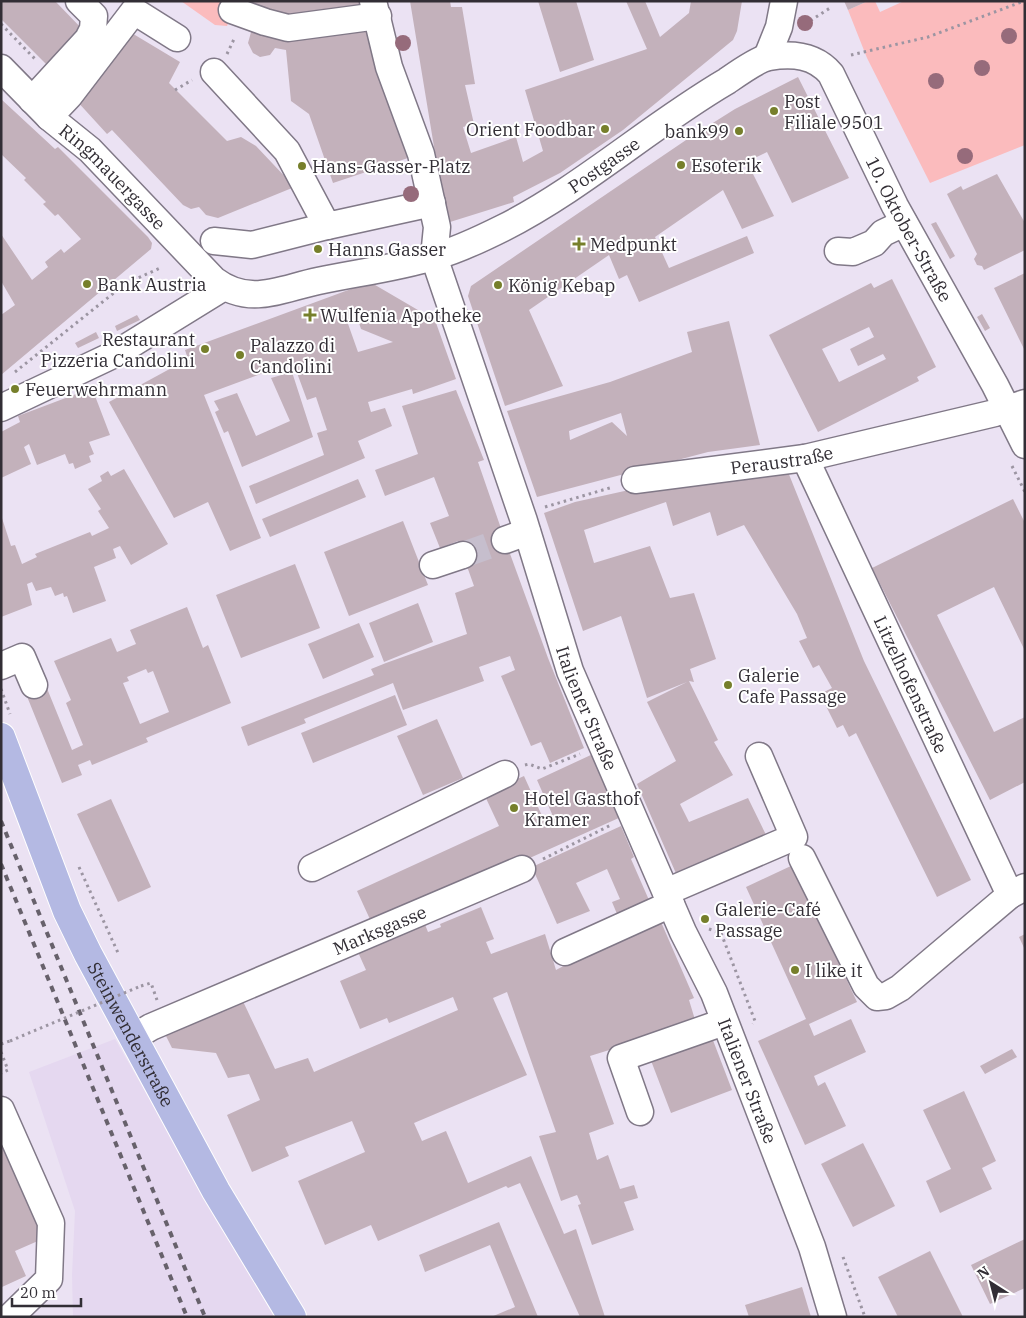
<svg xmlns="http://www.w3.org/2000/svg" width="1026" height="1318" font-family="'IBM Plex Serif',serif">
	<rect width="100%" height="100%" fill="#ebe2f3"/>
	<path fill="#e5d8f0" d="M115,1039l159,278h-201l-1,-42 3,-64 -46,-139z"/>
	<path fill="#fbbbbd" d="M181,1h50l6,4 -10,21 -12,-1z
		M868,1h7l5,11 24,-11h121v144l-95,38 -63,-125 -19,-48z"/>
	<path fill="#c3b1bb" fill-rule="evenodd" d="M1,1h54l32,33 -19,10 -22,20 -45,-45z
		M231,1h132l5,14 -81,11z
		M410,1h40l1,6h11l13,77 -10,1 9,39 -11,3 8,26 45,-16 7,25 20,-11 -18,-61 122,-41 -21,-48h19l15,36 29,-24 2,-12h51l-5,30 -4,9 -110,90 -63,43 -47,24 1,5 -64,20 -13,-57z
		M538,1h38l18,59 -34,12z
		M844,1h24l-20,9z
		M369,20l45,136 -81,27 -24,-69 -18,-13 -5,-51 -11,-2 -5,7 -10,2 -7,-4 -5,-10 5,-18z
		M125,29l55,33 -11,21 58,58 14,-4 15,9 34,36 2,6 -74,30 -12,-3 -7,-8 -8,2 -8,-4 -71,-75 -5,4 -32,-35z
		M798,77l51,101 -57,25 -25,-51 -29,14 4,7 9,-3 23,46 -32,13 -19,-39 -68,47 14,31 78,-32 7,17 -115,49 -12,-27 -8,4 -10,-24 -80,55 34,76 -58,20 -37,-110 3,-10 218,-148 46,-29z
		M1,99l54,50 3,-2 90,90 4,6 -1,6 -150,126v-60l14,-10 -14,-24v-47l31,46 16,-13 -3,-5 16,-13 3,4 17,-14 -23,-25 -3,2 -12,-12 3,-2 -22,-22 2,-2 -25,-24z
		M997,174l28,49v27l-41,20 -2,-4 -5,-1 -3,-6 3,-5 -30,-60 14,-8 2,4z
		M936,222l19,34 -5,3 -19,-35z
		M1025,273v78l-31,-63z
		M892,279l44,88 -19,10 2,4 -101,51 -49,-97 102,-52 3,5zM869,327l5,10 -24,12 8,17 25,-12 3,5 -47,23 -17,-33z
		M370,282l65,38 21,59 -43,15 -1,-5 -44,13 3,10 14,-4 7,18 -34,15 7,17 -109,46 -7,-18 75,-31 -7,-22 10,-3 -11,-33 -9,3 -14,-38 -89,33 57,143 -31,13 -22,-49 -34,16 -65,-116 79,-43 -3,-9zM357,317l4,12 32,13 -35,10 -11,-31z
		M982,314l8,14 -5,3 -8,-14z
		M137,315l3,5 -23,11 -2,-5z
		M729,321l31,124 -52,7 -171,45 -30,-86 103,-29 82,-30 -5,-20zM621,413l6,23 -15,-14 -42,18 -1,-9z
		M96,332l3,6 -21,10 -3,-5z
		M292,372l21,65 -71,30 -14,-36 -4,2 -9,-21 4,-2 -5,-9 23,-8 19,43 34,-15 -19,-43z
		M92,388l18,47 -21,7 5,12 -5,2 2,6 -16,7 -2,-6 -4,1 -4,-10 -28,11 -8,-21 -5,3 7,17 -30,14v-46l19,-10 -2,-6z
		M456,390l28,70 -6,2 27,78 43,118 36,90 -34,15 -9,-21 -10,4 -30,-70 14,-6 -5,-14 -31,11 5,14 -81,29 -10,-27 -89,36 2,4 -58,23 -7,-19 133,-52 -3,-6 15,-6 81,-29 -12,-41 19,-7 -16,-45 -18,7 -10,-25 19,-7 -15,-39 -49,19 -10,-26 43,-16 -16,-48z
		M784,462l80,199 107,219 -34,17 -81,-164 -7,4 -6,-12 -6,3 -17,-34 12,-6 -13,-23 -6,3 -14,-27 8,-3 -10,-24 -53,-89 -27,11 -7,-24 -37,14 -7,-24 -82,28 10,33 56,-17 20,52 24,-5 22,66 -26,10 4,13 -5,-1 29,59 -4,2 19,33 -53,29 9,18 59,-24 21,43 -91,37 -41,-94 39,-23 -29,-59 40,-20 -40,16 -26,-82 -38,15 -39,-118 31,-11 63,-14z
		M124,469l44,75 -37,21 -11,-19 -7,3 3,9 -22,9 12,34 -33,12 -6,-17 -3,1 -1,-4 -8,3 -4,-9 -15,4 -4,-9 -5,2 5,21 -31,12v-102l10,31 4,-1 7,19 15,-7 -2,-3 55,-22 2,4 17,-8 -11,-17 3,-2 -13,-20 14,-8 -2,-5 8,-5 3,5z
		M358,479l8,18 -96,40 -8,-18z
		M1013,499l12,24v128l-31,-64 -57,28 57,117 31,-15v65l-35,18 -118,-232z
		M403,521l25,64 -79,31 -25,-64z
		M295,564l25,64 -79,30 -25,-63z
		M418,603l15,39 -49,20 -15,-39z
		M187,607l16,41 5,-3 23,58 -85,35 2,4 -56,23 -2,-5 -12,5 4,10 -20,8 -38,-94 20,-8 28,69 11,-5 -17,-42 5,-3 -17,-39 57,-23 6,14 19,-8 -6,-14zM146,669l2,4 5,-2 16,41 -29,12 -17,-41 6,-2 -2,-4z
		M359,623l15,34 -51,22 -15,-35z
		M395,695l12,30 -94,38 -12,-30z
		M437,719l26,59 -40,17 -26,-59z
		M593,754l28,63 -247,111 -17,-37 142,-65 -15,-32 40,-18 19,42 9,-4 -15,-34z
		M111,799l40,88 -33,15 -41,-88z
		M621,826l13,31 -3,2 21,48 -32,14 -8,-19 8,-3 -13,-30 -31,14 14,28 -33,13 -25,-57z
		M793,865l64,137 -48,22 5,12 37,-17 15,33 -52,24 4,10 7,-4 21,44 -41,19 -47,-104 48,-22 -60,-132z
		M481,907l13,32 -8,3 5,12 54,-20 11,36 102,-55 36,83 -5,2 7,23 -106,33 24,68 -25,9 8,27 11,-5 12,34 14,-4 4,13 -14,4 10,28 -42,15 -14,-40 3,-1 -4,-9 -16,6 -22,-65 17,-4 -49,-140 -14,6 34,77 -113,48 8,18 24,-10 22,52 63,-27 33,78 12,-5 29,88h-25l-60,-134 -12,5 -2,-2 -128,55 -7,-16 -46,20 -27,-64 67,-29 -13,-31 -67,26 4,9 -37,16 -25,-57 33,-15 -11,-26 -21,4 -12,-25 -44,-5 -10,-20 78,-33 35,74 33,-11 6,14 144,-62 -5,-13 -64,26 -2,-5 -27,11 -20,-48 26,-11 -9,-20 67,-28 4,10 13,-5 -1,-3z
		M1025,934v16l-6,-13z
		M711,1035l21,55 -61,23 -21,-55z
		M1012,1049l5,8 -32,17 -5,-8z
		M964,1091l32,70 -14,7 10,21 -52,24 -14,-32 25,-12 -28,-59z
		M1,1140l46,97 -32,14 11,25 -24,11z
		M863,1143l32,63 -42,21 -32,-63z
		M499,1222l39,95h-47l24,-10 -25,-62 -65,27 -6,-17z
		M1025,1239v49l-35,16 -19,-39z
		M930,1251l33,66h-65l-20,-40z
		M802,1287l9,30h-62l-4,-12z"/>
	<g fill="none" stroke-linecap="round" stroke-linejoin="round">
		<path stroke="#c6becd" stroke-width="26" stroke-dasharray="26 13" stroke-linecap="butt" d="M463,555l42,-15"/>
		<g stroke="#807887" stroke-width="29">
			<g id="minor">
				<path id="s1" d="M373,1l16,66 32,87 16,73 -3,30 90,264 46,150 113,261 31,61 98,254 21,70"/>
				<path d="M232,10l33,12 23,6 90,-12"/>
				<path d="M767,57l12,-30 5,-26"/>
				<path id="s2" d="M1,68l48,49 41,33 124,130c36,27 66,9 104,1 38,-8 78,-13 115,-24 23,-6 48,-18 70,-29 79,-40 147,-102 224,-147 10,-7 31,-22 42,-24 24,-4 46,-2 62,17l64,132 100,179 30,60"/>
				<path d="M214,72l73,79 40,75 105,-23"/>
				<path d="M32,100l56,-61 5,-10 1,-13 -15,-15"/>
				<path d="M49,117l20,-21 65,-85 43,27"/>
				<path d="M214,241l38,4 75,-19"/>
				<path d="M838,251l15,1 21,-9 9,-10 21,-10"/>
				<path d="M1,408l116,-55 107,-66"/>
				<path id="s3" d="M805,458l205,437 15,-8"/>
				<path id="s4" d="M635,480l170,-22 190,-45 30,-10"/>
				<path d="M505,540l22,-8"/>
				<path d="M433,565l30,-10"/>
				<path d="M1,666l21,-9 12,28"/>
				<path d="M802,858l64,128 11,11 9,-1 14,-8 110,-93"/>
				<path d="M312,868l193,-94"/>
				<path d="M666,892l128,-55 -35,-81"/>
				<path d="M565,952l106,-48"/>
				<path id="s5" d="M134,1037l17,-10 371,-158"/>
				<path d="M1,1110l50,113 -2,56 -39,38"/>
				<path d="M640,1112l-19,-54 103,-36"/>
			</g>
		</g>
		<g stroke="#fff" stroke-width="30">
			<g id="major">
				<path id="s6" d="M1,737l66,174 21,43 128,237 76,126"/>
			</g>
		</g>
		<path stroke="#9c95a2" stroke-width="3" stroke-dasharray="2.5 4" stroke-linecap="butt" d="M1,24l35,36
			M805,24l25,-16
			M227,54l8,-17
			M851,55l77,-18 96,-36
			M175,90l17,-10
			M15,372l110,-88 35,-16
			M1012,466l13,26
			M545,507l68,-20
			M1,689l9,25
			M525,765l4,-1 13,5 38,-15
			M543,859l68,-34
			M79,867l40,88
			M709,929l12,4 34,88 -2,3
			M141,986l10,-3 6,17
			M1,1044l9,-3
			M1,1052l7,18 -7,3
			M843,1257l22,60"/>
		<use href="#minor" stroke="#fff" stroke-width="26"/>
		<use href="#major" stroke="#b4b9e3" stroke-width="28"/>
		<path stroke="#67616b" stroke-width="4" stroke-dasharray="6 6" stroke-linecap="butt" d="M1,821l204,496
			M1,864l186,453"/>
		<path stroke="#9c95a2" stroke-width="3" stroke-dasharray="2.5 4" stroke-linecap="butt" d="M10,1041l131,-55"/>
	</g>
	<g fill="#966b7b">
		<circle cx="805" cy="23" r="8"/>
		<circle cx="1009" cy="36" r="8"/>
		<circle cx="403" cy="43" r="8"/>
		<circle cx="982" cy="68" r="8"/>
		<circle cx="936" cy="81" r="8"/>
		<circle cx="965" cy="156" r="8"/>
		<circle cx="411" cy="194" r="8"/>
	</g>
	<g fill="#767f2b" stroke="#fff" stroke-width="2">
		<circle cx="774" cy="111" r="5"/>
		<circle cx="605" cy="129" r="5"/>
		<circle cx="739" cy="131" r="5"/>
		<circle cx="681" cy="165" r="5"/>
		<circle cx="302" cy="166" r="5"/>
		<path d="M576.5 236.5h5v5h5v5h-5v5h-5v-5h-5v-5h5z"/>
		<circle cx="318" cy="249" r="5"/>
		<circle cx="87" cy="284" r="5"/>
		<circle cx="498" cy="285" r="5"/>
		<path d="M307.5 307.5h5v5h5v5h-5v5h-5v-5h-5v-5h5z"/>
		<circle cx="205" cy="349" r="5"/>
		<circle cx="240" cy="355" r="5"/>
		<circle cx="15" cy="389" r="5"/>
		<circle cx="728" cy="685" r="5"/>
		<circle cx="514" cy="808" r="5"/>
		<circle cx="705" cy="919" r="5"/>
		<circle cx="795" cy="970" r="5"/>
	</g>
	<g text-anchor="middle" dominant-baseline="central" stroke-width="4" stroke-linejoin="round" paint-order="stroke">
		<g font-size="18" fill="#322e35" stroke="#fff" text-anchor="start">
			<text x="784" y="101">Post<tspan x="784" dy="21">Filiale 9501</tspan></text>
			<text x="595" y="129" text-anchor="end">Orient Foodbar</text>
			<text x="729" y="131" text-anchor="end">bank99</text>
			<text x="691" y="165">Esoterik</text>
			<text x="312" y="166">Hans-Gasser-Platz</text>
			<text x="590" y="244">Medpunkt</text>
			<text x="328" y="249">Hanns Gasser</text>
			<text x="97" y="284">Bank Austria</text>
			<text x="508" y="285">König Kebap</text>
			<text x="320" y="315">Wulfenia Apotheke</text>
			<text x="195" y="339" text-anchor="end">Restaurant<tspan x="195" dy="21">Pizzeria Candolini</tspan></text>
			<text x="250" y="345">Palazzo di<tspan x="250" dy="21">Candolini</tspan></text>
			<text x="25" y="389">Feuerwehrmann</text>
			<text x="738" y="675">Galerie<tspan x="738" dy="21">Cafe Passage</tspan></text>
			<text x="524" y="798">Hotel Gasthof<tspan x="524" dy="21">Kramer</tspan></text>
			<text x="715" y="909">Galerie-Café<tspan x="715" dy="21">Passage</tspan></text>
			<text x="805" y="970">I like it</text>
		</g>
		<g font-size="18" fill="#322e35" stroke="#fff">
			<text stroke="none"><textPath href="#s2" startOffset="722">Postgasse</textPath></text>
			<text stroke="none"><textPath href="#s2" startOffset="156">Ringmauergasse</textPath></text>
			<text stroke="none"><textPath href="#s2" startOffset="1161">10. Oktober-Straße</textPath></text>
			<text stroke="none"><textPath href="#s4" startOffset="148">Peraustraße</textPath></text>
			<text stroke="none"><textPath href="#s3" startOffset="250">Litzelhofenstraße</textPath></text>
			<text stroke="none"><textPath href="#s1" startOffset="742">Italiener Straße</textPath></text>
			<text stroke="none"><textPath href="#s5" startOffset="268">Marksgasse</textPath></text>
			<text stroke="none"><textPath href="#s6" startOffset="325">Steinwenderstraße</textPath></text>
			<text stroke="none"><textPath href="#s1" startOffset="1148">Italiener Straße</textPath></text>
		</g>
	</g>
	<rect width="1026" height="1318" fill="none" stroke="#322e35" stroke-width="5"/>
	<g transform="translate(991 1283) rotate(324)" stroke="#ffffff" stroke-width="4" paint-order="stroke">
	<path d="M0-4L9 19L0 12L-9 19Z" fill="#322e35"/>
	<text y="-8" font-size="14" font-weight="bold" text-anchor="middle" fill="#322e35">N</text>
	</g>
	<path d="M12 1298v8h69v-8" fill="none" stroke="#322e35" stroke-width="2.5"/>
	<text x="20" y="1298" font-size="15" fill="#322e35" stroke="#ffffff" stroke-width="4" paint-order="stroke">20 m</text>
</svg>
